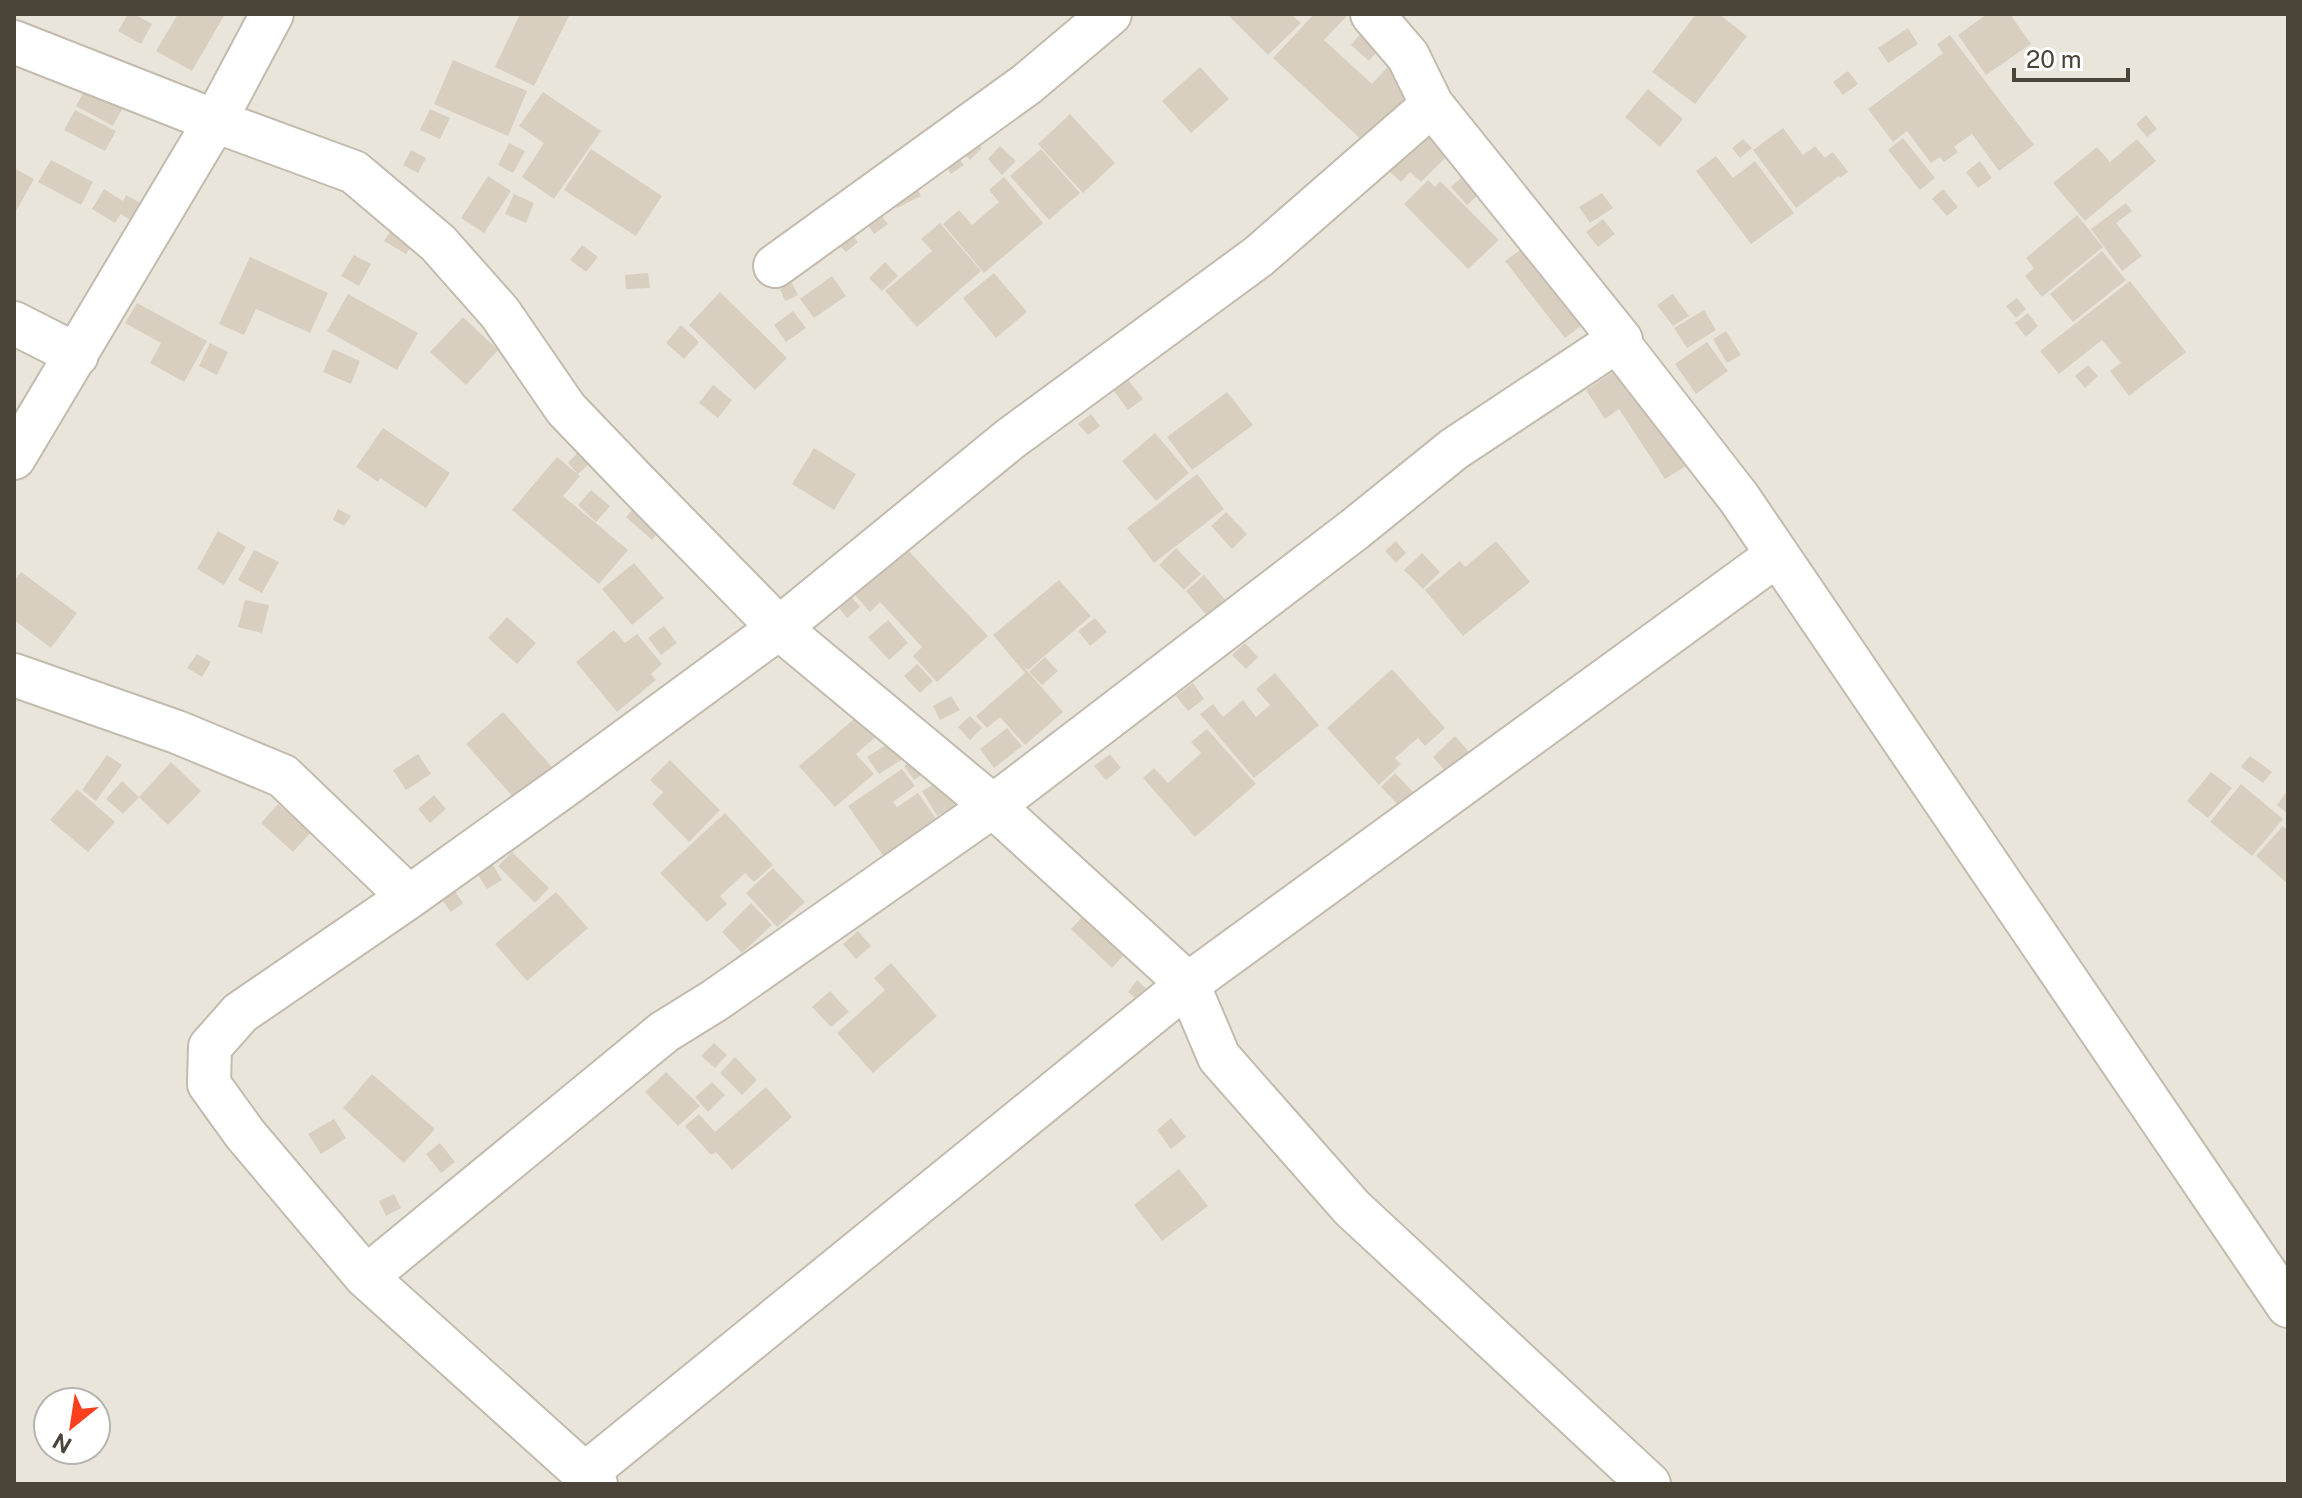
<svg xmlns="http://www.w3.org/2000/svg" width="2302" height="1498" font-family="'Public Sans',sans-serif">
	<rect width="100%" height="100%" fill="#f6f3ec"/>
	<path fill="#eae5da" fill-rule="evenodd" d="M14,14h2274v1470h-2274zM48,1402h48v48h-48z"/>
	<path fill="#d8cfc1" d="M128,14h6l18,10 -11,20 -23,-13z
		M178,14h47l-33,57 -36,-20z
		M520,14h50l-36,72 -39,-19z
		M1227,14h64l10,9 -33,32z
		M1314,14h35l-25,26 48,44 19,-21 25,23 -52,56 -91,-84z
		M1696,14h23l28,22 -52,68 -43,-32z
		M1987,14h23l21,30 -45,31 -28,-40z
		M1908,28l10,16 -30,19 -10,-15z
		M1362,32l18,16 -11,13 -18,-16z
		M1950,35l84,110 -35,26 -27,-37 -18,13 4,5 -14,10 -4,-5 -9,6 -24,-32 -14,11 -25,-33 75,-56 -6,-9z
		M453,60l74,31 -19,45 -74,-32z
		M1200,67l29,32 -38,34 -29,-32z
		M1848,71l10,13 -15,11 -10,-13z
		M91,78l37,20 -15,28 -37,-20z
		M1648,89l35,30 -23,28 -35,-30z
		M543,92l58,39 -47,68 -32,-22 22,-34 -25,-17z
		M430,109l20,9 -10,21 -20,-9z
		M75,110l41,21 -11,20 -41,-21z
		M1070,114l45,49 -32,30 -45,-49z
		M2146,115l11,14 -10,8 -11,-13z
		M1437,123l21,22 -37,37 -11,-10 -9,10 -13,-12z
		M1783,128l20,27 12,-9 10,12 8,-6 15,20 -8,6 -1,-2 -43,32 -43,-58z
		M970,136l12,12 -12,12 -12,-12z
		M1903,138l32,40 -15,12 -32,-40z
		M1743,139l9,9 -12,10 -8,-10z
		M2137,139l19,22 -71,60 -32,-38 44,-36 13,15z
		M509,143l16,8 -12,22 -15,-8z
		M1000,146l16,15 -14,14 -14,-16z
		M591,149l71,47 -26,40 -72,-46z
		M1041,149l39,44 -31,27 -39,-44z
		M411,150l15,8 -8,15 -15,-8z
		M953,151l11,14 -13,9 -9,-14z
		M1716,156l17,22 22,-17 39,52 -43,31 -55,-73z
		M51,160l42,22 -12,23 -43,-23z
		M1980,161l12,17 -14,10 -12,-16z
		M14,168l20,11 -20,36z
		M1469,171l16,18 -18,16 -16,-18z
		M488,176l23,15 -27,42 -23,-15z
		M1004,177l39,46 -59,50 -41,-49 16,-14 13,15 27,-23 -10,-12z
		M1428,180l7,7 5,-6 59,59 -31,29 -64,-65z
		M914,182l7,14 -24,12 -7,-13z
		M104,189l19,12 3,-6 20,11 -11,17 -14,-9 -6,9 -23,-14z
		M1943,189l15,18 -11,9 -15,-17z
		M1602,193l11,15 -23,15 -11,-16z
		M514,194l20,9 -8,20 -21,-9z
		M2126,203l6,8 -16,12 26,33 -20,15 -31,-42z
		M876,209l12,15 -14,10 -11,-16z
		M2077,215l26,32 -61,50 -17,-21 9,-8 -8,-10z
		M1603,219l12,15 -17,13 -12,-15z
		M940,223l41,48 -64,56 -32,-36 47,-40 -11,-12z
		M394,226l22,13 -10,15 -22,-13z
		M848,230l10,12 -12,10 -11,-12z
		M582,245l16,12 -12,15 -16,-12z
		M1527,245l70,69 -32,24 -60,-77z
		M2102,251l24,29 -53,42 -23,-28z
		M354,255l17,9 -12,22 -18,-10z
		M250,257l78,36 -18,40 -54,-24 -12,26 -25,-11z
		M885,262l13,14 -16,15 -13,-13z
		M648,273l2,15 -24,1 -1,-14z
		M994,273l33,39 -31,26 -33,-40z
		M832,276l14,20 -32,22 -14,-19z
		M2130,281l56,71 -57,44 -19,-25 11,-8 -19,-23 -43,34 -19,-23z
		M792,283l6,12 -13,6 -5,-12z
		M720,292l67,66 -32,32 -66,-65z
		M348,294l70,39 -21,37 -70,-39z
		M1673,294l16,22 -16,10 -16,-21z
		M2017,298l9,11 -10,9 -10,-12z
		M137,303l70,38 -23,41 -34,-19 11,-20 -36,-20z
		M1704,310l12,20 -29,18 -13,-20z
		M793,311l13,17 -20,14 -12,-17z
		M2028,313l10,13 -12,11 -11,-14z
		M463,317l35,33 -32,35 -36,-33z
		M681,325l18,17 -15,17 -18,-16z
		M1726,331l15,24 -14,8 -14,-24z
		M1707,342l21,29 -32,23 -21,-30z
		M210,343l18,9 -11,23 -18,-9z
		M333,349l27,12 -9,23 -28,-12z
		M1631,360l66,99 -32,20 -46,-70 -14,10 -19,-29z
		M2088,365l10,11 -13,12 -10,-12z
		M1128,380l15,19 -15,11 -14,-19z
		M713,385l19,15 -14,18 -19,-15z
		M1227,392l26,33 -61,45 -25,-33z
		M1091,414l9,12 -12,9 -10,-11z
		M383,428l67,45 -24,35 -46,-30 -2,4 -22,-15z
		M1155,433l34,40 -33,28 -34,-40z
		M814,448l42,26 -22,36 -42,-26z
		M579,451l11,12 -12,11 -10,-11z
		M557,457l23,19 -17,20 65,54 -29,34 -87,-74z
		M1197,474l27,35 -70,54 -27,-35z
		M591,490l19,16 -14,16 -18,-17z
		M638,503l26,22 -12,15 -26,-23z
		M338,509l13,7 -7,10 -11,-6z
		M1226,512l21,22 -15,15 -21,-23z
		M218,531l28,16 -22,38 -27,-16z
		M1396,541l10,12 -10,10 -11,-12z
		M1496,541l34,41 -67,54 -38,-46 35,-29 5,6z
		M905,547l83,89 -51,46 -24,-26 9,-9 -42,-45 -10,10 -16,-18z
		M1176,548l25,26 -17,16 -25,-25z
		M254,550l25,12 -17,31 -24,-13z
		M1422,553l18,19 -17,17 -19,-19z
		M634,563l30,35 -32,27 -30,-36z
		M21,572l56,41 -26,35 -37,-28v-39z
		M1204,575l23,27 -18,16 -23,-27z
		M1059,580l32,36 -63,54 -5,-4 40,46 -38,33 -25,-28 -13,11 -11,-12 49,-43 -32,-38z
		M848,593l12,14 -13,11 -12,-15z
		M245,600l24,5 -7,28 -24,-6z
		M507,617l29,26 -19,21 -29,-26z
		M1095,618l12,14 -17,14 -12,-15z
		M888,620l20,23 -19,17 -21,-23z
		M664,626l13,17 -16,12 -13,-17z
		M614,630l11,13 12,-9 25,30 -11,10 5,6 -39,32 -41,-50z
		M1245,643l13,14 -12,12 -14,-14z
		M197,654l14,8 -9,15 -15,-9z
		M1045,657l13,14 -16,14 -13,-13z
		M917,664l16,17 -13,12 -16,-17z
		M1392,669l53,59 -20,18 -7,-8 -23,20 6,6 -22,21 -52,-57z
		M1275,673l44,52 -65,53 -54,-64 13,-10 10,13 20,-17 13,17 14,-12 -14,-16z
		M1193,683l11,16 -16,12 -12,-15z
		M951,696l9,14 -20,10 -7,-14z
		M503,712l49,55 -37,32 -49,-55z
		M860,714l18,21 -22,19 18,20 -39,33 -36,-41z
		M970,716l12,12 -12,12 -12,-13z
		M1007,728l15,18 -28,22 -14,-19z
		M1207,729l49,55 -61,53 -52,-59 11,-10 14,15 33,-30 -10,-11z
		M1455,736l23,26 -23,20 -22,-25z
		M892,741l12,17 -25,16 -12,-17z
		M418,754l13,20 -25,16 -13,-20z
		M1110,754l11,14 -15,12 -12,-14z
		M107,755l15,10 -26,36 -14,-11z
		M2250,756l22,16 -9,11 -22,-16z
		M916,759l10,13 -12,8 -10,-14z
		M670,760l50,50 -31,32 -37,-38 11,-12 -13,-12z
		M171,762l30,29 -33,34 -29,-28z
		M902,769l13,17 -22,16 4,5 21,-14 19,27 -53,37 -36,-51z
		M2211,772l21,16 -24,30 -21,-17z
		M1395,773l20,21 -14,14 -20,-21z
		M122,781l17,16 -16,17 -17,-15z
		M940,781l15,25 -18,10 -15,-25z
		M2241,784l42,35 -31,37 -42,-34z
		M77,789l38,33 -27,30 -38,-32z
		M2288,790v24l-11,-9z
		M434,795l12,14 -16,14 -12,-14z
		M278,804l33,28 -18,20 -32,-29z
		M725,813l48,52 -19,17 -9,-9 -25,23 7,8 -20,18 -47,-49z
		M2283,826l5,5v53l-32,-28z
		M512,852l37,36 -14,15 -37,-37z
		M491,862l11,18 -15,9 -11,-17z
		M773,868l32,34 -28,25 -31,-34z
		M454,890l9,13 -12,9 -9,-12z
		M556,892l32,36 -61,53 -32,-37z
		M751,903l21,22 -30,28 -20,-21z
		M1090,909l41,38 -19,21 -41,-39z
		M858,931l13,15 -15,13 -13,-15z
		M891,963l46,53 -64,57 -36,-40 48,-43 -11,-12z
		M1137,980l12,11 -9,11 -12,-10z
		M830,991l19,21 -18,15 -19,-20z
		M714,1043l13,12 -12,13 -14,-12z
		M735,1057l22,23 -15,15 -22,-22z
		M666,1072l34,34 -22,20 -33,-34z
		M372,1074l63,55 -31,34 -61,-55z
		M712,1082l13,13 -17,17 -13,-15z
		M766,1087l26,30 -60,53 -16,-18 -5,3 -26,-29 14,-12 16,18z
		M1171,1118l15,19 -15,12 -14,-19z
		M334,1119l12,19 -25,16 -13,-20z
		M440,1143l15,19 -14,11 -15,-19z
		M1179,1169l29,37 -46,35 -28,-36z
		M394,1194l7,14 -15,8 -7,-15z"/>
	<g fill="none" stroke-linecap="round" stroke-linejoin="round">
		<g stroke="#c2bbae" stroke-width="46">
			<path id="minor" d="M1372,14l36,42 24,49 189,235 -4,1 122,157 549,808
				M14,42l201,79 139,51 84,71 62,70 66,96 70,73 143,146 214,178 195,178 31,73 133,151 297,276
				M775,266l252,-182 83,-70
				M14,323l63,32
				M14,458l201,-337 57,-107
				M14,675l163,57 106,44 126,121
				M366,1277l298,-245 50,-31 279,-195 362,-277 99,-80 163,-108
				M585,1474l603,-490 589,-429
				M596,1484l-230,-207 -121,-143 -36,-50 1,-37 30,-34 169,-116 155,-111 215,-158 231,-189 249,-183 173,-151"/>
		</g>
		<use href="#minor" stroke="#fff" stroke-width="42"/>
	</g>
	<rect width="2302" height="1498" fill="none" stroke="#4b4439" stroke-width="32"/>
	<g transform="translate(72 1426) rotate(210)"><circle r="38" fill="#ffffff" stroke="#b7b4b0" stroke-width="2"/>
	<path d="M0-6L14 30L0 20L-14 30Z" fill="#fc3f1d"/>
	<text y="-12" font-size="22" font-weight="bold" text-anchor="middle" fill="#4b4439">N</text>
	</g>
	<path d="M2014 68v12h114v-12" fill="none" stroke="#4b4439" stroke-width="4"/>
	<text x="2026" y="68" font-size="24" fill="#4b4439" stroke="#ffffff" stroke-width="6" paint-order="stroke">20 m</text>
</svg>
